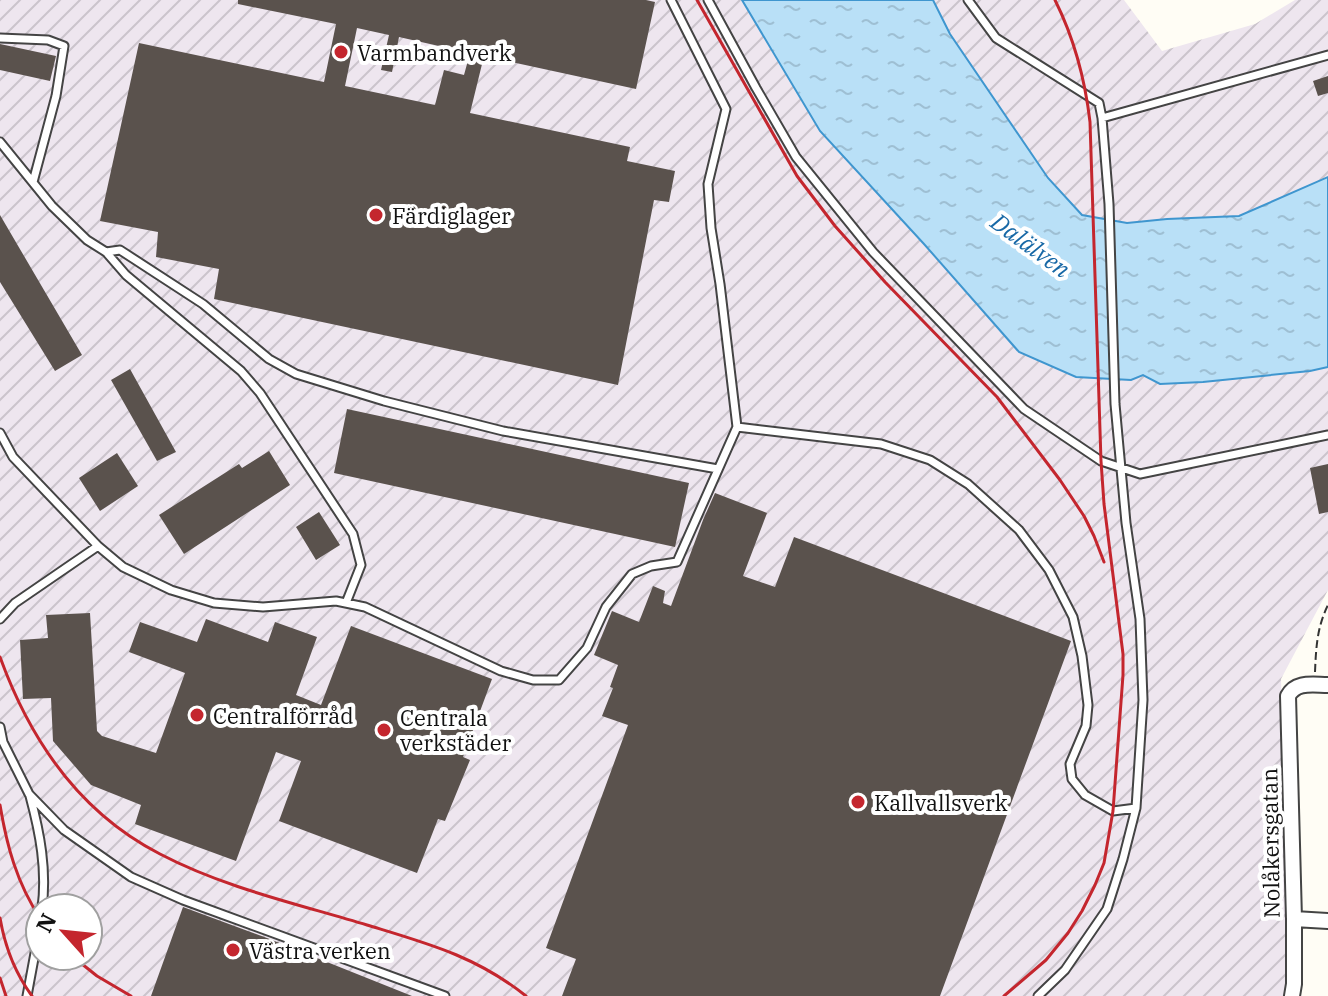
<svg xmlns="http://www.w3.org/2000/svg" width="1328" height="996" font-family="'IBM Plex Serif',serif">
	<defs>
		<pattern id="industrial-furrows" width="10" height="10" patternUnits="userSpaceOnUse" patternTransform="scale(2)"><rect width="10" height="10" fill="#eee6ef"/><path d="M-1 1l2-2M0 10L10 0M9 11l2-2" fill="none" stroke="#cbc4cc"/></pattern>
		<pattern id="water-ripples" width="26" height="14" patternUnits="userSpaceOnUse" patternTransform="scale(2)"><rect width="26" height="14" fill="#b9e0f7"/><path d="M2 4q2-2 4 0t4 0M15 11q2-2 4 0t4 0" fill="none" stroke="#9ebfd3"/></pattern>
	</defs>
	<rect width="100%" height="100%" fill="#fffdf5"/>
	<path fill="url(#industrial-furrows)" fill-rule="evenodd" d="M0,0h1124l38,51 93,-27 40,-24h33v590l-47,89 7,295 -4,22h-1284zM40,908h48v48h-48z"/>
	<path fill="url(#water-ripples)" stroke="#3f96cf" stroke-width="2" d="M742,0h191l17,34 98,144 34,37 45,8 40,-4 72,-3 89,-39v190l-18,4 -107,11 -43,2 -17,-9 -12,5 -55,-3 -57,-25 -95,-108 -104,-113z"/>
	<path fill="#5a524d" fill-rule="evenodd" d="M238,0h408l9,2 -19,87 -152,-33 -14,57 160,34 -3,14 48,10 -6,31 -15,-2 -36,185 -404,-86 5,-30 -63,-12 2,-25 -58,-11 39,-178 185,39 12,-58 -98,-20zM357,28l32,7 -8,35 11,2 7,-35 71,16 -6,22 -20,-5 -9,35 -90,-19z
		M0,44l56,12 -6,25 -50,-11z
		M1328,76v17l-10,3 -5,-15z
		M0,215l82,140 -27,16 -55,-89z
		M130,369l46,83 -19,9 -46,-81z
		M347,409l342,74 -14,64 -341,-74z
		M269,451l21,34 -106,69 -25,-39 80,-51 3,4z
		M117,453l21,33 -38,25 -21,-33z
		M1328,464v48l-9,2 -9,-46z
		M715,493l52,20 -24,63 32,11 19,-50 277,104 -131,355h-378l14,-37 -30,-11 82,-223 -26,-9 11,-28 -3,-1 8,-22 -24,-10 18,-44 27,11 14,-36 12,5 -2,12 8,3 32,-86z
		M319,512l21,33 -24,15 -20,-33z
		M90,613l7,118 5,5 54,17 29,-80 -56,-21 11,-30 57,20 9,-23 62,23 7,-20 42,15 -21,58 25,10 30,-79 141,53 -29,78 7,3 -25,61 -7,-2 -21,54 -138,-52 22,-60 -25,-9 -40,109 -101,-37 6,-19 -50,-20 -38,-44 -2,-43 -28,1 -3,-59 28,-2 -2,-23z
		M183,907l84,31 145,58h-261z"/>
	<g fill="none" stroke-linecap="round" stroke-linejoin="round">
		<g stroke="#444" stroke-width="11">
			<path id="lane" d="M671,0l55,109 -18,75 3,44 9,56 17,143
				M708,0l48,88 40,69 77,95 151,157 77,52 39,13 188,-39
				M968,0l28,38 103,65 3,15 7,86 6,200 11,119 14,96 3,81 -7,108 -13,51 -16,50 -42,61 -27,26
				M0,38l48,2 16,6 -8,50 -23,86
				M1102,118l226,-63
				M0,142l52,64 35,34 19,12 20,23 115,96 19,22 93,141 8,31 -15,38
				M106,252l14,-2 83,54 66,55 27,15 88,27 119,30 215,38
				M0,433l13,24 85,89 25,21 48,23 43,13 49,4 73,-6 29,6 136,64 32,9h26l28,-32 19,-41 26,-33 19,-8 26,-4 60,-135 144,17 49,16 38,24 51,46 30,40 24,47 9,39 6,49 -2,21 -16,38 2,15 13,16 28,16 23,-3
				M0,619l15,-16 83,-57
				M0,727l3,15 26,52 35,36 67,47 52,23 262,96
				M30,796c10,37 17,74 12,112
				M27,996l13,-70"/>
		</g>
		<g stroke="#444" stroke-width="18">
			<path id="street" d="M1294,919l34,2
				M1292,996l2,-12v-65l-6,-223c8,-15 25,-11 40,-11"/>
		</g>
		<path stroke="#333" stroke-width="2" stroke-dasharray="8 4" stroke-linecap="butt" d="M1315,672c1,-24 2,-45 13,-67"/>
		<use href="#lane" stroke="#fff" stroke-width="7"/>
		<use href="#street" stroke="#fff" stroke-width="14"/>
		<path stroke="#c4262e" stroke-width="3" d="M697,0l100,176 38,50 50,56 112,115 63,83 24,36 10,20 10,26
			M0,657c30,83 80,156 160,197 65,34 138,50 207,71 59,18 109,31 159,71
			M0,805c7,42 17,78 40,113
			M0,918c5,29 15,55 32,78
			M72,956l25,20 34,20
			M0,978l6,18
			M1004,996l42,-36 22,-27 14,-22 13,-26 9,-22 5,-29 4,-23 10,-136v-21l-19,-150 -3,-43 -11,-339c-5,-43 -15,-82 -35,-122"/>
	</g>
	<g fill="#c4262e" stroke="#fff" stroke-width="3">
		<circle cx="341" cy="52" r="8"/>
		<circle cx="376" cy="215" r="8"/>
		<circle cx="197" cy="715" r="8"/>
		<circle cx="384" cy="730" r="8"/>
		<circle cx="858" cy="802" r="8"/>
		<circle cx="233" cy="950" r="8"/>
	</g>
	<g text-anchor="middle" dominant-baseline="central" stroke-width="8" stroke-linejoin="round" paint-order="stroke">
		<g font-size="22" fill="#111" stroke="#fff" text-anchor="start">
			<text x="357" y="52">Varmbandverk</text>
			<text x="392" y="215">Färdiglager</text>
			<text x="213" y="715">Centralförråd</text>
			<text x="400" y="717">Centrala<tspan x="400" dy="25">verkstäder</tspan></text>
			<text x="874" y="802">Kallvallsverk</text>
			<text x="249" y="950">Västra verken</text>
		</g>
		<g font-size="22" fill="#111" stroke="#fff">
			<text transform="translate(1270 843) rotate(-91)">Nolåkersgatan</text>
		</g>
		<g font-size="24" font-style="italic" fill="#1768a6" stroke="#fff">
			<text transform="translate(1031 245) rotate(36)">Dalälven</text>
		</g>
	</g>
	<g transform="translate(64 932) rotate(297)"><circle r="38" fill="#ffffff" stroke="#a0a0a0" stroke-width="2"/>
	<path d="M0-6L14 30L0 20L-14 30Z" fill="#c4262e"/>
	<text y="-12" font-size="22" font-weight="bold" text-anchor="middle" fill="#111111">N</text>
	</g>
</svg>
